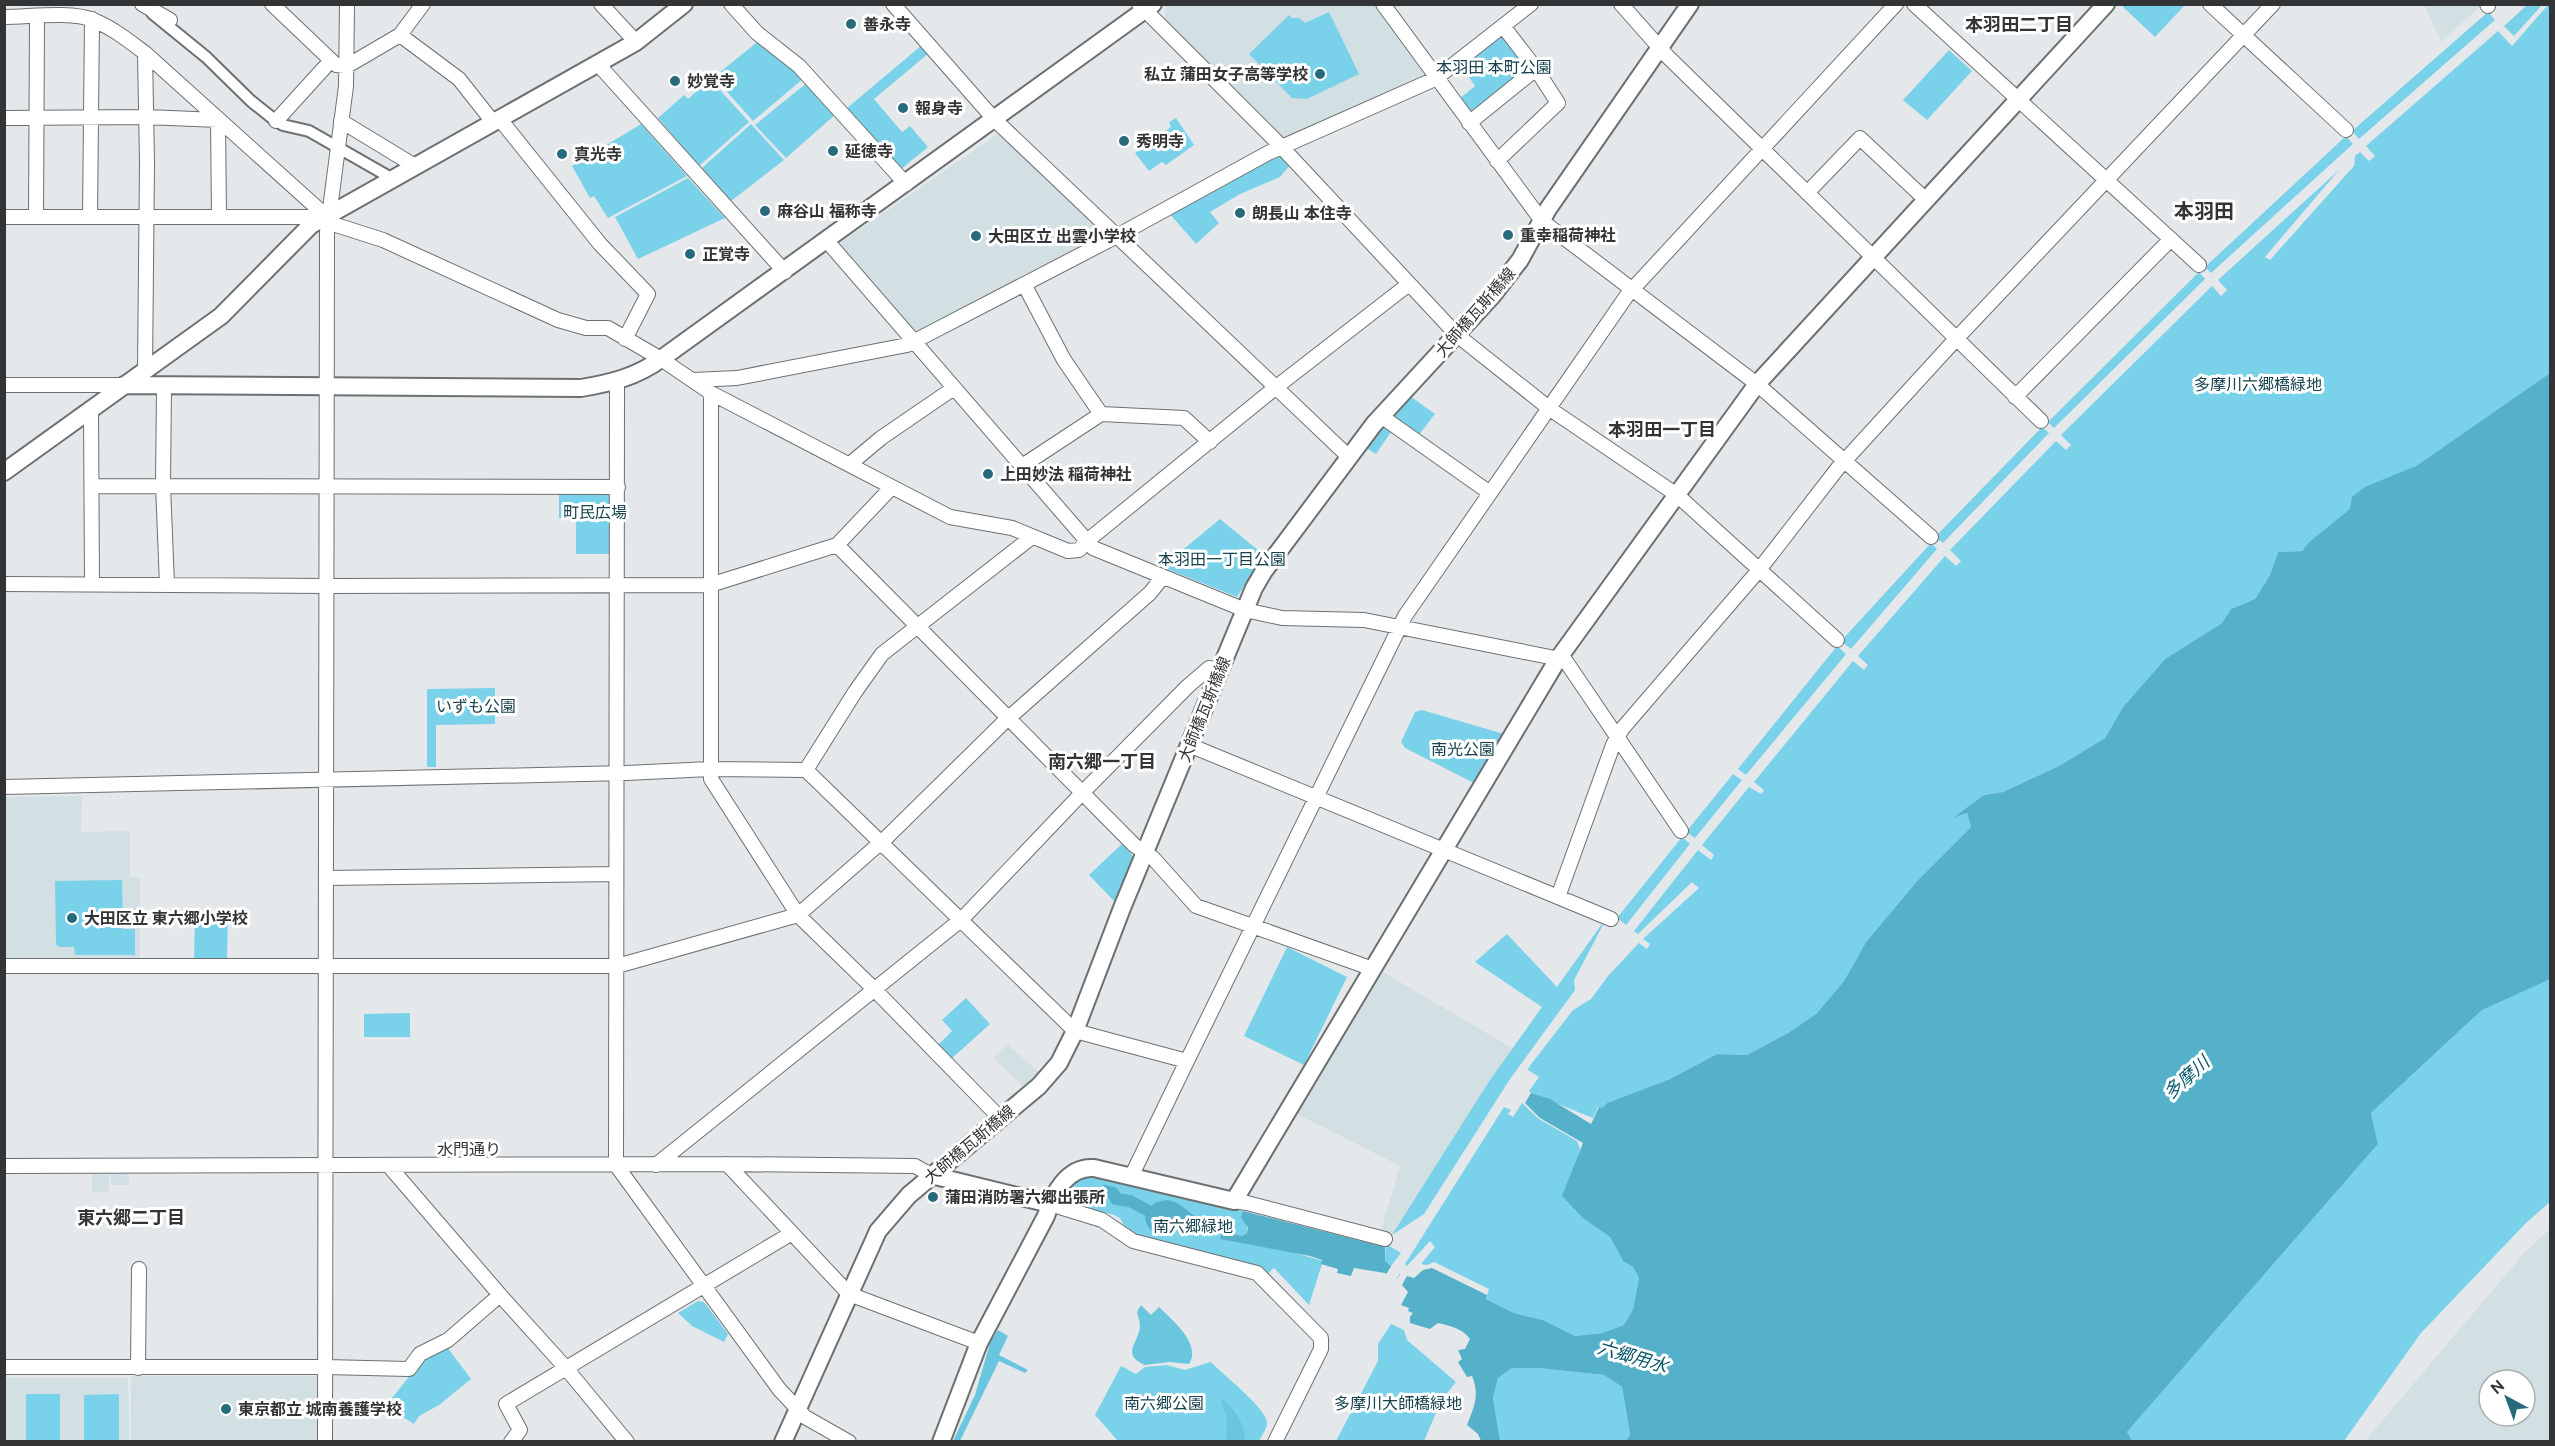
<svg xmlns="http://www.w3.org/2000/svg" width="2555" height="1446" font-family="Ubuntu,'Noto Sans JP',sans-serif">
	<rect width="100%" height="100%" fill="#e5e8ea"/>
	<path fill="#d2dfe3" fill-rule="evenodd" d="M1170,4l205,1 51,72 -143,65 -118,-120v-14z
		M2478,4l2,3 -39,34 -17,-36z
		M999,133l103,98 -2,10 -184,93 -75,-85 1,-7z
		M82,796l-1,36 49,-1v46h10v82l-135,2 -1,-164z
		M1378,969l134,79 -120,187 -12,-2 20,-67 -105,-53z
		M1007,1044l34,30 -16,14 -32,-30z
		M111,1172l18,1v12h-18z
		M92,1174h17v18h-17z
		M2550,1229v212h-185l160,-189zM2489,1380h36v36h-36z
		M131,1376h190v65h-190z
		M5,1378h123l1,63 -124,1z"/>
	<path fill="#7ad1ea" d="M2125,5v-1l60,1 -30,32 -32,-30z
		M2527,5h15l-28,31 -10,-10z
		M2548,5h2v368l-134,93 -23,11 -85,66 -6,8 -24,1 -8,23 -15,24 -24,10 -9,14 -57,36 -42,48 -18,31 -46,28 -56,26 -19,3 -28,22 11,-4 4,14 -53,53 -52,62 -22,39 -28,33 -28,19 -41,22 -30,-1 -47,25 -63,24 -5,5 -4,-1 -5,11 -62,-25 -2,-2 10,-14 -11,-7 1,-3 44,-57 18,-11 17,-23 31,-33 8,6 3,-5 -7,-5 56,-51 -7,-6 -54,52 -4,-3 64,-81 13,10 3,-5 -12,-10 47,-58 12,7 3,-4 -10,-8 99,-121 11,9 4,-5 -10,-9 87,-100 11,10 5,-5 -11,-11 106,-109 10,9 5,-5 -10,-10 151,-149 9,10 6,-6 -9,-10 121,-110 -74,87 5,3 84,-94 1,-10 5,-4 9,9 6,-5 -9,-10 132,-115 14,15z
		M1329,12l30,62 -52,25 -15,-1 -43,-44 40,-39 3,3h7l6,5z
		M2488,12l7,8 -136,119 -7,-8z
		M1502,32l26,36 -57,48 -13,-16 17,-14 -15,-22z
		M761,39l43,39 -51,43 -39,-44z
		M922,45l7,8 -55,46 28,33 8,-6 18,21 -28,23 -54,-61z
		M1949,50l23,21 -45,49 -24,-20z
		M710,79l39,43 -50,44 -41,-48 26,-23 4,4z
		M809,81l27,33 -50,44 -31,-33z
		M1176,118l18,27 -28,20 -4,-3 -13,9 -14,-18 36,-26 -2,-5z
		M641,124l46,52 -79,42 -14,-22 -4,2 -18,-32z
		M751,124l33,36 -53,41 -29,-33z
		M2346,136l7,8 -142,129 -6,-6z
		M1280,154l11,10 -11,13 -40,17 -30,18 9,11 -23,21 -27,-31z
		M688,178l37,40 -87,41 -23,-42z
		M2199,272l6,7 -151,149 -6,-6z
		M1410,396l25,18 -17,22 -27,-19z
		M1384,426l7,6 -15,22 -10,-6z
		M2042,427l7,6 -106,110 -8,-6z
		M559,491l54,1v62h-37v-36h-17z
		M1220,519l44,36 -27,42 -75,-30z
		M1931,543l6,6 -86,100 -10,-8z
		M1837,646l9,8 -4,5 -96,116 -8,-6z
		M495,688v36l-59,1v42h-9v-78z
		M1422,710l82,24 -30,49 -69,-35 -4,-6 14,-30z
		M1733,774l9,6 -47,58 -9,-6z
		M1682,837l8,7 -64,81 -9,-7z
		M1125,841c17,17 -1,43 -9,62l-27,-28z
		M122,880l1,49h12v26h-60l-1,-8h-15l-3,-3 -1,-63z
		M195,918h33l-1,42 -33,-1z
		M1602,924l1,1 -29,55 1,10 -65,89 -86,135 -32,21 96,-152 54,-76 -67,-45 32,-28 50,53z
		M1287,947l60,30 -43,88 -60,-29z
		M2550,977v225l-25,22 -104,109 -77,108 -212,1 -5,-10 251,-288 -7,-31 111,-103z
		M966,998l24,26 -40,36 -13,-14 15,-15 -10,-11z
		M410,1013v24h-46v-23z
		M1522,1103l17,16 38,22 3,8 -3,10 7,60 26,18 13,24 10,6 6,11 -6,31 -9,16 -22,8 -27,3 -32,-16 -29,-7 -28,-14 3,-10 -55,-27 -7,3 -6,-1 14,-17 -5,-6 -23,25 -2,-2 99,-157 7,3 -3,4 5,3z
		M1084,1172l159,39c-1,8 6,14 4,22l-5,3 -20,-4 101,29 -14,44 -35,-37 -12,10 -134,-45 -8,-15 -6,-3 -53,-14 10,-20z
		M1386,1244l15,9 -10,13 -6,-5z
		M698,1301l6,1 24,32 -4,8 -32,-16 -14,-13z
		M1391,1324l13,6 3,10 49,42 -15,19 -17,40h-88l42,-80v-17z
		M447,1347l24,32 -32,26 -20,11 -5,8 -24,-15 2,-11 32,-40z
		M1211,1362c11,12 58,48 56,62 -1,6 -6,13 -8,17h-141l-23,-26 26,-49 15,8 9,-7 22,-2 18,5z
		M1512,1368h26l66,7 18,12 8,49 -4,6 -126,-1 -7,-43 5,-20z
		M26,1394h34v47h-34z
		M119,1394v47h-35v-46z"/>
	<path fill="#6ac5df" d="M1141,1305l10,10 8,-8c13,13 43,37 30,57l-20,-2 -24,3c-25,-11 -6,-22 -5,-39 0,-5 -2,-9 -3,-14z
		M998,1330l10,6 -9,19 29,15 -3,3 -26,-12 -39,80h-7l22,-46 15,-52z
		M1223,1400c12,8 23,27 22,41h-19l1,-22 -6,-18z"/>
	<path fill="#55b0ca" d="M2550,373v606l-68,31 -111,103 7,31 -251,288 5,9h-506l4,-6 -8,-48 -18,-12 -66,-7h-26l-14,10 -5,20 7,43h-19l-3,-7 -11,-9c7,-18 13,-30 5,-49l-5,1 -9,-15 4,-3 -4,-9 7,-1 5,-10c-8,-11 -20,-13 -32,-16l-8,6 -20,-6v-6l3,-4 -5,-2 1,-3 -8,-3 7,-13 -6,-7 5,-9 7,2 9,-8 9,-2 55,27 -1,4 28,14 29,7 32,16 27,-3 22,-8 9,-16 6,-31 -6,-11 -10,-6 -13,-24 -26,-18 -22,-23 21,-53 -43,-25 -15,-15 6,-10 19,6 41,25 8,-17 3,1 5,-5 63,-24 47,-25 30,1 41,-22 28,-19 28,-33 22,-39 52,-62 53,-53 -4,-14 -14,5 31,-23 19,-3 56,-26 46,-28 18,-31 42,-48 57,-36 9,-14 24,-10 15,-24 8,-23 24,-1 6,-8 42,-34 2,-12 13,-10 51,-21z
		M1167,1200c15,2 23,16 38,21l-3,10 -19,-4 -23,9c-13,-6 -16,-13 -15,-27l12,-7z
		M1243,1211l142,36v14l15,13 -3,5 -12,-6 -31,-5 -3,8 -14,-3 1,-4 -17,-5 1,-4 -12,-4 -90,-17 2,-8 20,5 5,-3 1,-5 -7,-11z"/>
	<path fill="#e5e8ea" d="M1392,1265l9,6 -6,11 -10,-6z"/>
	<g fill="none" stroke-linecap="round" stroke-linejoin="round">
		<path stroke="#55b0ca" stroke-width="12" d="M1105,1191l8,2 3,6 14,2 15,8"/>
		<g stroke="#6d7071" stroke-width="14">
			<path id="pedestrian" d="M152,13l54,44 45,44 25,20 7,4 26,6 84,48"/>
		</g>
		<g stroke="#6d7071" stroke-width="16">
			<path id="minor" d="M142,4l28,16
				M272,4l64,61 11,1 53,-31 23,-31
				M601,4l35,38
				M731,4l26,29 42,33 107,118
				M893,4l101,115 355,338
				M1139,4l137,137 181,194 93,74 127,86 160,145
				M1383,4l159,217 215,163 174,153
				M1621,4l46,52 374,365
				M1914,4l285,261
				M2210,4l136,126
				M2487,4l1,2
				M4,17c26,0 66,-6 89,3 20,8 36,21 52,33l191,172 47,15 175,80 28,8h22l53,31 50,34 239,124 62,11 56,23 11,-1 8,-9 188,-153 134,-104
				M400,35l59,44 34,43
				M145,53l2,110 -2,207
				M597,63l188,209
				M4,118l142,-1 72,3 1,97
				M499,118l101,126 48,50 -23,45
				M276,121l49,-54
				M341,121l74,45
				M1469,123l67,-54
				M1497,161l61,-58 -22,-34 -33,-43
				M1807,193l53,-55 66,62
				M4,217h320
				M36,217l1,-200
				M90,217l2,-198
				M827,241l266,307 152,62 37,8 82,2 201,40 116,171
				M1024,284l40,76 37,54 83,4 26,24
				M693,380l44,-2 170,-33 210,-109 151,-83 167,-74 96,-75
				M617,382l-1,783 163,224 26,28 44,25
				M4,385h120
				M164,387l-1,98 4,100
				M711,393v386l87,136 76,74 126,129
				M2015,397l156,-158
				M91,409l1,175
				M1381,416l109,77
				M850,464l31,-26 73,-50
				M1022,466l79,-52
				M92,486l526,1
				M837,545l297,300 19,13 43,48 177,63
				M4,584l322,2 384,-1 127,-40 54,-57
				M1189,745l369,152 55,-152 9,-16 137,-159 79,-102 118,-129 317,-335
				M806,770l49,-78 27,-38 150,-117
				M4,787l622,-14 84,-4 96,1 269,261 112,30 -56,116
				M327,878l289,-4
				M1558,897l53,22
				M4,966h613l181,-51 89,-78 116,-114 147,-130 12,-15
				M1187,1061l218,-445 223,-322 268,-290
				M727,1164l122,130 130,49
				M656,1165l306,-246 121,-127 105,-106 21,-18 11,2
				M4,1166l723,-2 188,2 16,9
				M389,1166l111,129 65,72 62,75
				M1234,1201l13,2 138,36
				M1050,1204l52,16 31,21 124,32 64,65v11l-46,93
				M4,1367h321l84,2 11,-15 28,-14 52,-45
				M138,1368l1,-99
				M325,1442l2,-1210 19,-146 1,-82
				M511,1442l9,-12 -14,-26 286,-171"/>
		</g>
		<g stroke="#6d7071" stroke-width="20">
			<path id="tertiary" d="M124,385l457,3c30,-5 55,-11 80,-29l492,-355
				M4,472l217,-156 90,-91 325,-183 48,-38
				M931,1175l119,29
				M783,1442l95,-211 31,-36 130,-109 20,-23 16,-32 47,-123 98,-238 34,-82 10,-17 110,-147 118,-128 28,-36 28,-51 142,-205
				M941,1442l38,-99 67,-127c7,-22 21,-50 48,-48l140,33 324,-542 199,-275 349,-380"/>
		</g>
		<use href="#pedestrian" stroke="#fff" stroke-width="10"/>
		<use href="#minor" stroke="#fff" stroke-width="14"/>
		<use href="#tertiary" stroke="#fff" stroke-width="16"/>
	</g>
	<g fill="#276a7c" stroke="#fff" stroke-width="2">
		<circle cx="851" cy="24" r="6"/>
		<circle cx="1320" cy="74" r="6"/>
		<circle cx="675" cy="81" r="6"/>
		<circle cx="903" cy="108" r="6"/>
		<circle cx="1124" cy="141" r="6"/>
		<circle cx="833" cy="151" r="6"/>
		<circle cx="562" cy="154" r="6"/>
		<circle cx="765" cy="211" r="6"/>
		<circle cx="1240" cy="213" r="6"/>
		<circle cx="1508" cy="235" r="6"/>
		<circle cx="976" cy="236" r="6"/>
		<circle cx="690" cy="254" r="6"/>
		<circle cx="988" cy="474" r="6"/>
		<circle cx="72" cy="918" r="6"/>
		<circle cx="933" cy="1197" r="6"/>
		<circle cx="226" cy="1409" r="6"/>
	</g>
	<g text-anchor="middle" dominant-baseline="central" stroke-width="6" stroke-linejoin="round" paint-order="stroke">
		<g font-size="16" font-weight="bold" fill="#333435" stroke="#fff" text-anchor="start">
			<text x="863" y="24">善永寺</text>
			<text x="1308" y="74" text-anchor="end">私立 蒲田女子高等学校</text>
			<text x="687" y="81">妙覚寺</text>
			<text x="915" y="108">報身寺</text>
			<text x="1136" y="141">秀明寺</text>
			<text x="845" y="151">延徳寺</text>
			<text x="574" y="154">真光寺</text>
			<text x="777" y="211">麻谷山 福称寺</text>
			<text x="1252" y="213">朗長山 本住寺</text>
			<text x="1520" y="235">重幸稲荷神社</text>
			<text x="988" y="236">大田区立 出雲小学校</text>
			<text x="702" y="254">正覚寺</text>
			<text x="1000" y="474">上田妙法 稲荷神社</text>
			<text x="84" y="918">大田区立 東六郷小学校</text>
			<text x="945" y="1197">蒲田消防署六郷出張所</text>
			<text x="238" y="1409">東京都立 城南養護学校</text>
		</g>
		<g font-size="16" fill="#17414c" stroke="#fff">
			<text x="1494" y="67">本羽田 本町公園</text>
			<text x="2258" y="384">多摩川六郷橋緑地</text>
			<text x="595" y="512">町民広場</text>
			<text x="1222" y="559">本羽田一丁目公園</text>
			<text x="476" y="706">いずも公園</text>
			<text x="1463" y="749">南光公園</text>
			<text x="1193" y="1226">南六郷緑地</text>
			<text x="1164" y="1403">南六郷公園</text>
			<text x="1398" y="1403">多摩川大師橋緑地</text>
		</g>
		<g font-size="16" fill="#333435" stroke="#fff">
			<text transform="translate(1475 312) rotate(-49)">大師橋瓦斯橋線</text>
			<text transform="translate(1204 709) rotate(-68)">大師橋瓦斯橋線</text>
			<text transform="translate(969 1144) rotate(-40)">大師橋瓦斯橋線</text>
			<text x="469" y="1149">水門通り</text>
		</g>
		<g font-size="18" font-weight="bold" fill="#333435" stroke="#fff">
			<text x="2019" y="24">本羽田二丁目</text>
			<text x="1662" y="429">本羽田一丁目</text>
			<text x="1102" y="761">南六郷一丁目</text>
			<text x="131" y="1217">東六郷二丁目</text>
		</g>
		<g font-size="18" font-style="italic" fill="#07586a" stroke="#fff">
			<text transform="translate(2186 1077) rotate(-42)">多摩川</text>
			<text transform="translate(1633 1356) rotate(16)">六郷用水</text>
		</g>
		<g font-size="20" font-weight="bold" fill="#333435" stroke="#fff">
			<text x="2204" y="210">本羽田</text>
		</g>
	</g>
	<rect width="2555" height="1446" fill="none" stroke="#333435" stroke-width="12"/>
	<g transform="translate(2507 1398) rotate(319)"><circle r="28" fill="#ffffff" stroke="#adaeae" stroke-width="1.5"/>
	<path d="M0-4.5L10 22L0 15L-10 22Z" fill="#276a7c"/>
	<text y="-9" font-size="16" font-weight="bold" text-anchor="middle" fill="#333435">N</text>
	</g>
</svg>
